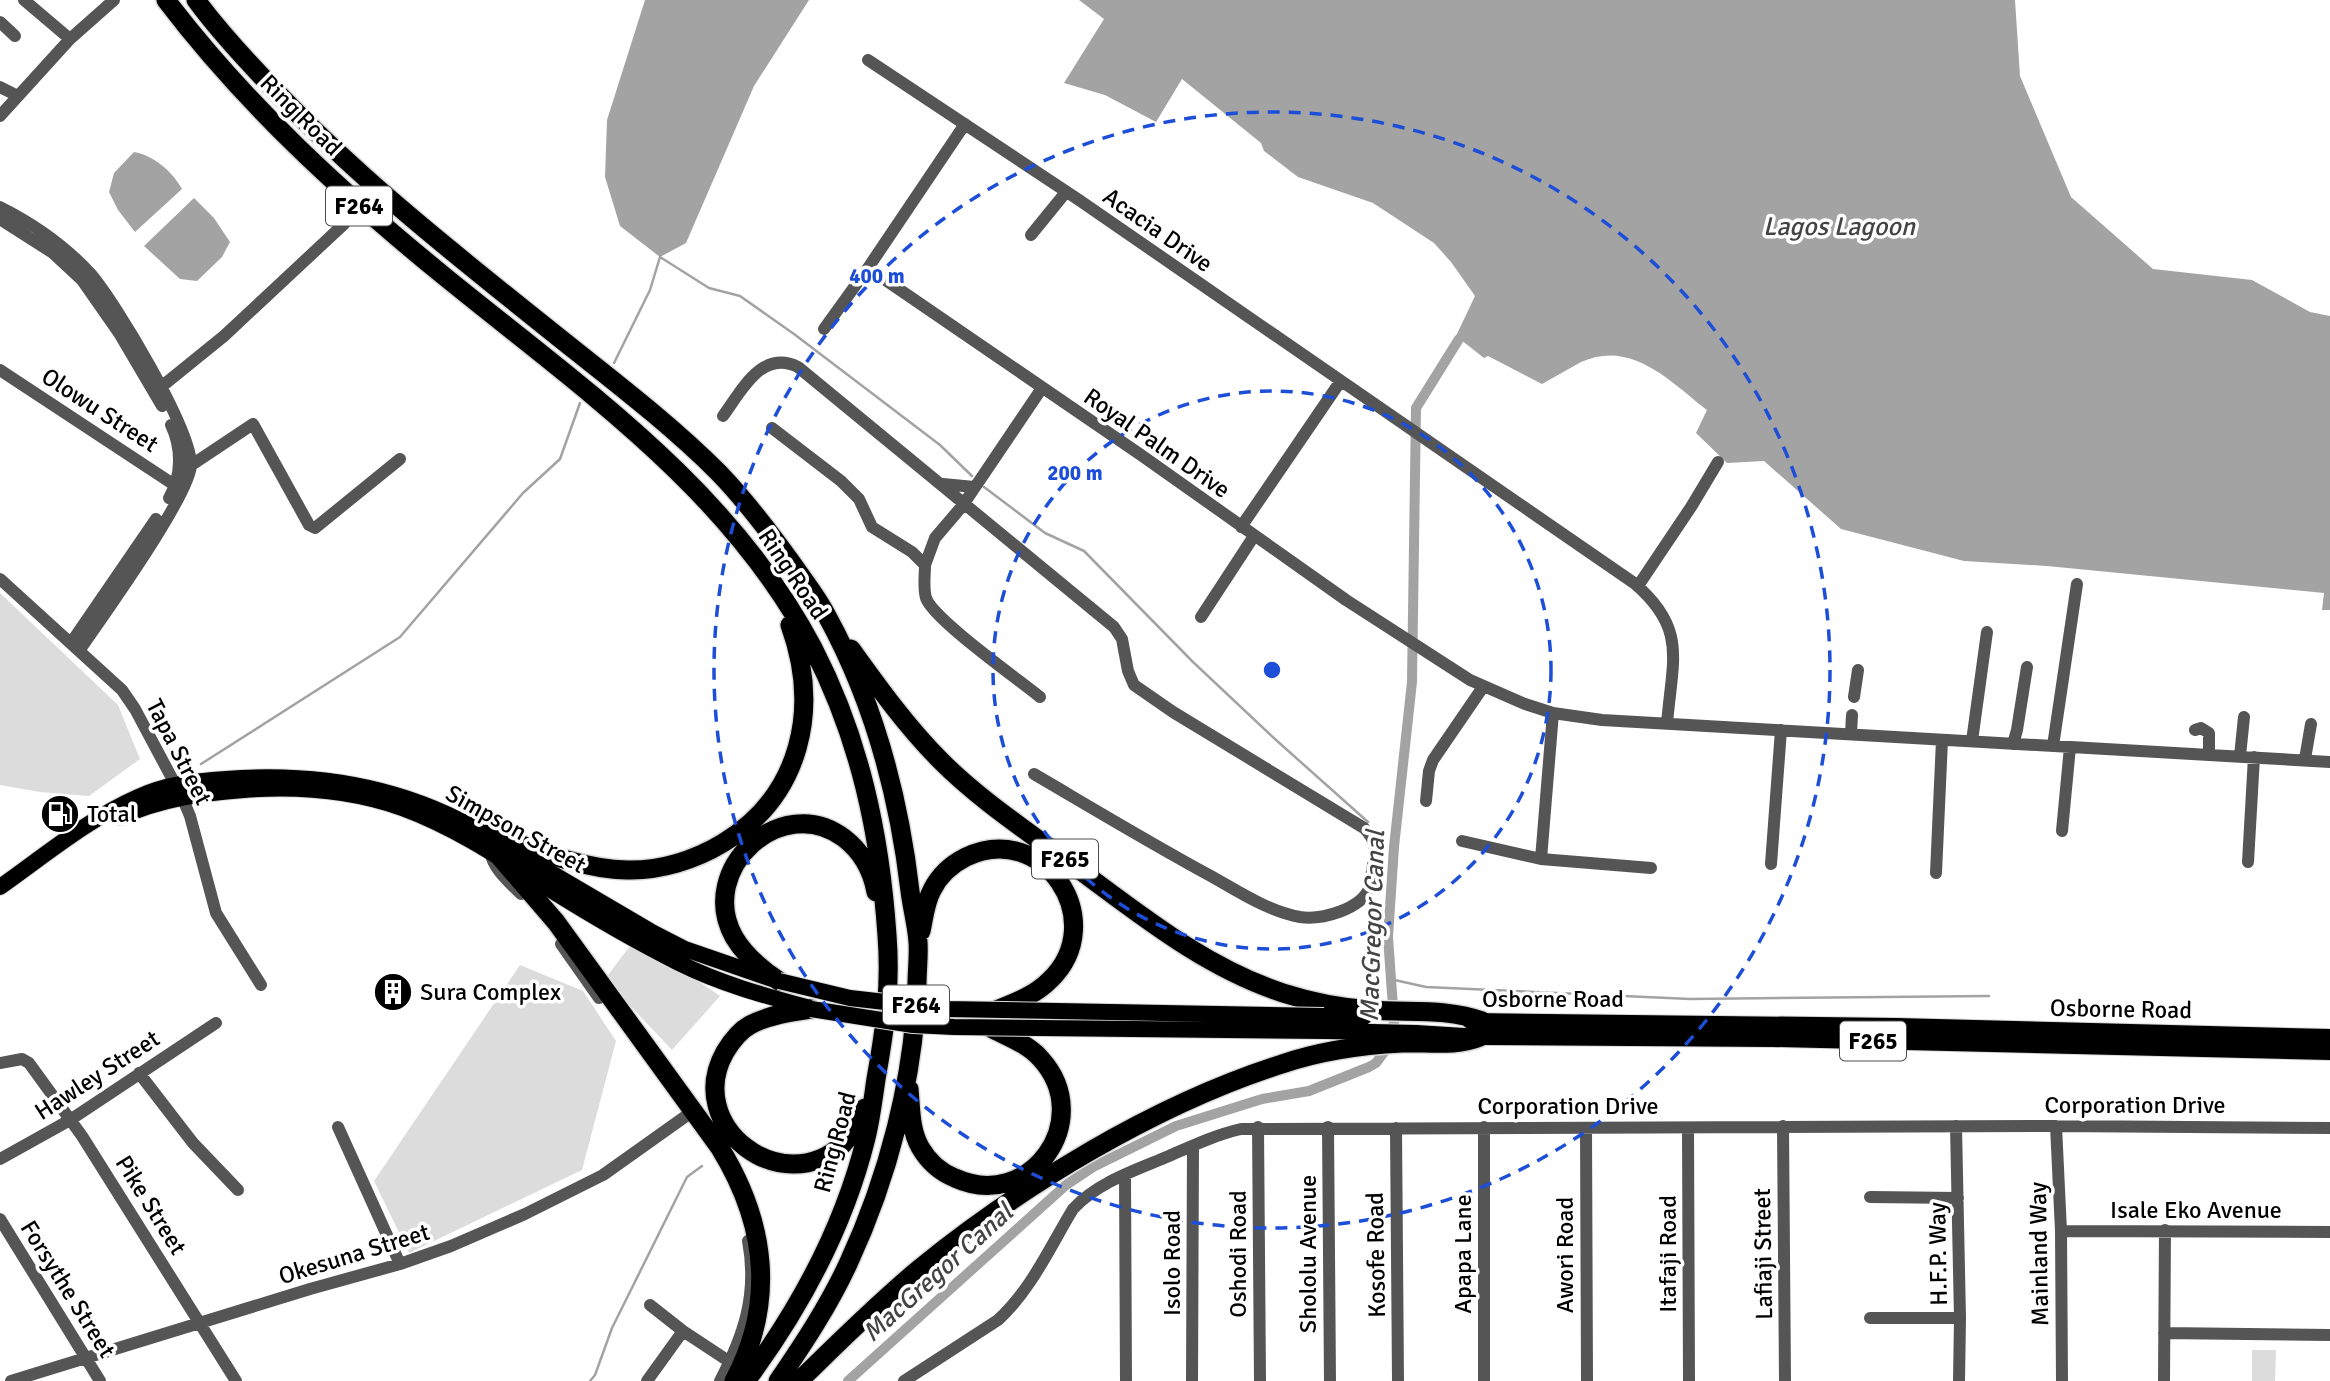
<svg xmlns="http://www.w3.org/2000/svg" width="2330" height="1381" font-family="Signika,sans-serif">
	<rect width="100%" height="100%" fill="#fff"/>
	<path fill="#dcdcdc" d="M0,593l118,112 22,54 -51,37 -49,-4 -40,-7z
		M636,938l84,58 -48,54 -67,-71z
		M520,965l63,26 33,50 -34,129 -173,83 -35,-72z
		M2252,1350h24l-1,31h-23z"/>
	<path fill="#a3a3a3" d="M645,0h164l-55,86 -68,157 -26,14 -40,-31 -15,-49 2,-57z
		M1079,0h936l5,76 51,121 82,72 99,11 58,32 20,4v294h-8l2,-17 -277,-27 -83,-5 -123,-32 -77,-68 -37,2 -31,-30 11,-23c-37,-29 -76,-71 -126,-48 -13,7 -26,15 -39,22l-54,-28 -4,2 -28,-22 19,-40 -24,-34 -17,-19 -61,-40 -75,-26 -34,-26 -3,-8 -79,-64 -26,43 -51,-27 -41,-12 40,-64z
		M134,152c19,3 39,20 48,37l-47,43 -17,-22 -9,-18 5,-19z
		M194,198l20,20 16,24 -8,15 -25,24 -17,-2 -36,-33z"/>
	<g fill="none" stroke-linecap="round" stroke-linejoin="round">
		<path stroke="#a3a3a3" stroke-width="2.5" d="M614,363l36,-73 10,-33 49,31 31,8 54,38 146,111 32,31
			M984,487l61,46 39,18 109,111 83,78 92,82
			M201,764l199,-127 123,-144 37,-34 20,-56
			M1390,979l36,8 264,12 299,-3
			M590,1381l5,-6 17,-47 75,-151 15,-11"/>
		<path stroke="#a3a3a3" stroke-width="10" d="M848,1381l218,-196 27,-18 83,-41 86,-27 47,-8 60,-24 7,-4 11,-15 5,-9 2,-18 -6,-84 6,-90 18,-165 4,-274 43,-69"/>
		<g stroke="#dbdbdb" stroke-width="18">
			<path id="major" d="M121,817c39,-18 81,-24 123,-27 54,-4 107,0 158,18 52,19 97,49 144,79 43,27 87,53 133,76 42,21 87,33 131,45
				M502,844l148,87 35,18 87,30
				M0,887c44,-31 88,-68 138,-90 28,-13 58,-16 88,-18 91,-7 177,7 257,54
				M1324,1016l40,1
				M1470,1021l427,5 433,11
				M1327,1031l89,2 64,4 293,2 557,13"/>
		</g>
		<g stroke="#dbdbdb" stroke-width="22">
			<path id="highway" d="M166,0c80,105 176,193 278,276 135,110 286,213 369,372 47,91 67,186 74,287 4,52 -2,94 -11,144 -3,20 -5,39 -10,59 -22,89 -65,169 -120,243
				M196,0c22,30 47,57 73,84 87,93 188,172 288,252 55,44 112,87 162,137 28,29 52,61 75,93 11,16 24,32 33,50 46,84 72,181 83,275 2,17 7,34 8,51 1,14 -1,29 -1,42 -3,95 -29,194 -69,280 -19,41 -44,79 -70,117
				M851,649c28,39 56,78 90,112 39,39 85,69 129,102 67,49 133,104 213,130 28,9 59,15 88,17 37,3 76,-2 111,11
				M474,828c47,16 103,41 153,42 33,1 68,-10 96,-27 79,-48 97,-135 67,-218
				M500,857l56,65 164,226c46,75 56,154 14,233
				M921,931c3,-13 4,-28 11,-41 7,-14 20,-26 34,-33 77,-37 145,64 84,123 -16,16 -36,23 -56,31
				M779,981c-18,-12 -34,-25 -45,-44 -38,-68 48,-146 110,-99 17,13 28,32 32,54
				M811,1009c-21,3 -42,6 -61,16 -11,6 -19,17 -25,27 -42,74 57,149 118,92 10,-10 16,-24 22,-36
				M909,1089c2,20 1,40 11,58 8,14 20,25 35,31 75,34 141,-58 86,-119 -13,-15 -33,-22 -50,-31
				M799,1381c39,-38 78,-77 120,-112 102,-83 237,-165 363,-205 38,-13 80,-19 120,-21 25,-1 54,4 78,-6"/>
		</g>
		<path stroke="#555" stroke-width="12" d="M24,0l46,39
			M0,22l15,14
			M868,60l211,140 555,383c54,46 38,77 33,141
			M0,87l18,9
			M0,116l70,-77 44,-39
			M0,207c32,16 65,39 90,66 26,30 100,154 101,191 1,29 -91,156 -112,187
			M0,219l53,34 29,27 37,53 43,73
			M1031,235l35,-43
			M868,268l273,187 205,145 124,80 55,24 28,9 49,7 728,42
			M824,329l44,-61 97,-144
			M0,370l176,116
			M161,387l63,-51 120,-112
			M723,416c19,-26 39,-67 75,-49l316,260 8,12 6,32 6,14 39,27 191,116c15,16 11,23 8,43 -1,5 0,12 -2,16 -9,23 -49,33 -70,30 -33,-6 -62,-26 -91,-42 -59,-32 -117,-67 -175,-101
			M772,428l69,53 18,18 13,28 40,25 13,13c0,10 -2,23 1,33 7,21 92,81 114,99
			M187,468l66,-44 56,101 6,3 85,-69
			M943,484l31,3
			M169,498c13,-22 13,-50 2,-73
			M1241,527l99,-145
			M925,565l10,-27 28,-33 79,-117
			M0,579l122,111 13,19 47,88 8,19 26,97 45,72
			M1638,586l53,-79 27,-45
			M1201,617l53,-81
			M71,643l85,-124
			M1854,697l4,-27
			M2195,730l6,-2 8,5v21
			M1851,734l1,-19
			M1972,741l15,-109
			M2013,744l4,-14 10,-63
			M2053,746l24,-162
			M2240,756l4,-39
			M2305,759l6,-35
			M1426,801l3,-30 4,-11 50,-73
			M2062,831l8,-84
			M1462,841l79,18 110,9
			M490,851c3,18 18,30 31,43
			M1541,859l12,-146
			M2248,862l6,-105
			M1771,864l10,-134
			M1936,873l6,-133
			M561,944l38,54
			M0,1063l22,-4 7,4 53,73 154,245
			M139,1073l54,70 45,47
			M1783,1126l2,255
			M1956,1126l4,192 -1,63
			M2056,1126l5,105 1,150
			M338,1127l62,137
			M1258,1127l2,254
			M1328,1127l2,254
			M1396,1128l2,253
			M1586,1128l1,253
			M1688,1128l1,253
			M0,1159l70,-39 146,-97
			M1125,1175l1,206
			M1870,1197l88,1
			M0,1219l100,162
			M2061,1231l269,1
			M650,1305l33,26 47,31
			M1870,1318h90
			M2164,1333l166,2
			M11,1381l299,-92 90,-25 51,-18 74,-32 78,-39 83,-59
			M647,1381l36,-50
			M720,1381c24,-46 38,-87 28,-140
			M904,1381l94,-61c33,-30 52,-73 75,-111 25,-27 63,-39 96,-53 23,-10 46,-21 72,-27l815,-3 274,2
			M1192,1381l1,-235
			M1484,1381v-254
			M2164,1381l1,-151"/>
		<use href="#major" stroke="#000" stroke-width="16"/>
		<use href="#highway" stroke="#000" stroke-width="19"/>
		<g stroke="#dbdbdb" stroke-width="18" stroke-linecap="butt">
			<path id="major-bridge" d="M779,981l71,17 97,11 377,7
				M811,1009l102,16 41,2 373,4"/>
		</g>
		<use href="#major-bridge" stroke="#000" stroke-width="16"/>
	</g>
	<g fill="none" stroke="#1d4ed8" stroke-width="3.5" stroke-dasharray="12 9">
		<circle cx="1272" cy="670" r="279"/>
		<circle cx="1272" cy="670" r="558"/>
	</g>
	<defs>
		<g id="fuel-disc" transform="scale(2.0125)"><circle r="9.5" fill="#000" stroke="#fff"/><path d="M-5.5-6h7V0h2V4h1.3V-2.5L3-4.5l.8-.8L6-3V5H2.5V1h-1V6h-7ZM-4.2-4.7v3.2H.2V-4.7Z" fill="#fff"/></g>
		<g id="building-disc" transform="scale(2.0125)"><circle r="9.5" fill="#000" stroke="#fff"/><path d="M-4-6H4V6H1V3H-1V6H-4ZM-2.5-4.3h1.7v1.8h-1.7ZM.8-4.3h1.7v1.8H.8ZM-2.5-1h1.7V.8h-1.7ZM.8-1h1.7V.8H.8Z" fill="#fff"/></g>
	</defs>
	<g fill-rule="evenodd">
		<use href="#fuel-disc" x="60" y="814"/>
		<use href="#building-disc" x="393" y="992"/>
	</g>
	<g text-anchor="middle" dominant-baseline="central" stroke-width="7" stroke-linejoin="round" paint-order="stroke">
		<g fill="#fff" stroke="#4c4c4c" stroke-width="2">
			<rect x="326" y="186.5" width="66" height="39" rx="5"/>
			<rect x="1032" y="839.5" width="66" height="39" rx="5"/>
			<rect x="883" y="985.5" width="66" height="39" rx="5"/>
			<rect x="1840" y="1021.5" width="66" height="39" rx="5"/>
		</g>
		<g font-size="23" font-weight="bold" fill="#000">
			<text x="359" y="206">F264</text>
			<text x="1065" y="859">F265</text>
			<text x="916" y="1005">F264</text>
			<text x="1873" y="1041">F265</text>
		</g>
		<g font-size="24" fill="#000" stroke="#fff">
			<text transform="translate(301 115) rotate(45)">Ring Road</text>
			<text transform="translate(1158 230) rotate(35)">Acacia Drive</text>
			<text transform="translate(100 410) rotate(33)">Olowu Street</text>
			<text transform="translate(1157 443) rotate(35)">Royal Palm Drive</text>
			<text transform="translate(793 574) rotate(56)">Ring Road</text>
			<text transform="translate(179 752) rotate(63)">Tapa Street</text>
			<text transform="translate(516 829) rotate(29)">Simpson Street</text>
			<text x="1553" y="999">Osborne Road</text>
			<text transform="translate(2121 1009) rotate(1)">Osborne Road</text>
			<text transform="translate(97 1075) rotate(-33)">Hawley Street</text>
			<text x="2135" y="1105">Corporation Drive</text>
			<text x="1568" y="1106">Corporation Drive</text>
			<text transform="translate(835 1142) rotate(-75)">Ring Road</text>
			<text transform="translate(151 1205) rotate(58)">Pike Street</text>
			<text x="2196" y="1210">Isale Eko Avenue</text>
			<text transform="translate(354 1254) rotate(-17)">Okesuna Street</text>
			<text transform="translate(1238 1254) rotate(-90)">Oshodi Road</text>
			<text transform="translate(1308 1254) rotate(-90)">Shololu Avenue</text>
			<text transform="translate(1463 1254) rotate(-90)">Apapa Lane</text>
			<text transform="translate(1668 1254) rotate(-90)">Itafaji Road</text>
			<text transform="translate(1763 1254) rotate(-91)">Lafiaji Street</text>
			<text transform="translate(1938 1254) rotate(-91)">H.F.P. Way</text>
			<text transform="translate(2039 1254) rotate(-91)">Mainland Way</text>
			<text transform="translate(1376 1255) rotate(-91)">Kosofe Road</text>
			<text transform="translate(1565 1255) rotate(-90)">Awori Road</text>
			<text transform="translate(1172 1263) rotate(-90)">Isolo Road</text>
			<text transform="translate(68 1289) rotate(58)">Forsythe Street</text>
		</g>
		<g font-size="24" fill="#000" stroke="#fff" text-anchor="start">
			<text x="87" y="814">Total</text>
			<text x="420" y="992">Sura Complex</text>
		</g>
		<g font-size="26" font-style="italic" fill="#444" stroke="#fff">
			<text x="1839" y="227">Lagos Lagoon</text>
			<text transform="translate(1373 926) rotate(-88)">MacGregor Canal</text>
			<text transform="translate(938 1273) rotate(-42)">MacGregor Canal</text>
		</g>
	</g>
	<circle cx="1272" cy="670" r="10" fill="#1d4ed8" stroke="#fff" stroke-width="3.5"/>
	<g font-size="21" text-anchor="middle" font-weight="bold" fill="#1d4ed8" stroke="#fff" stroke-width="7" stroke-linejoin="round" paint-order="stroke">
		<text x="877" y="283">400 m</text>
		<text x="1075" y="480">200 m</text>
	</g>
</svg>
